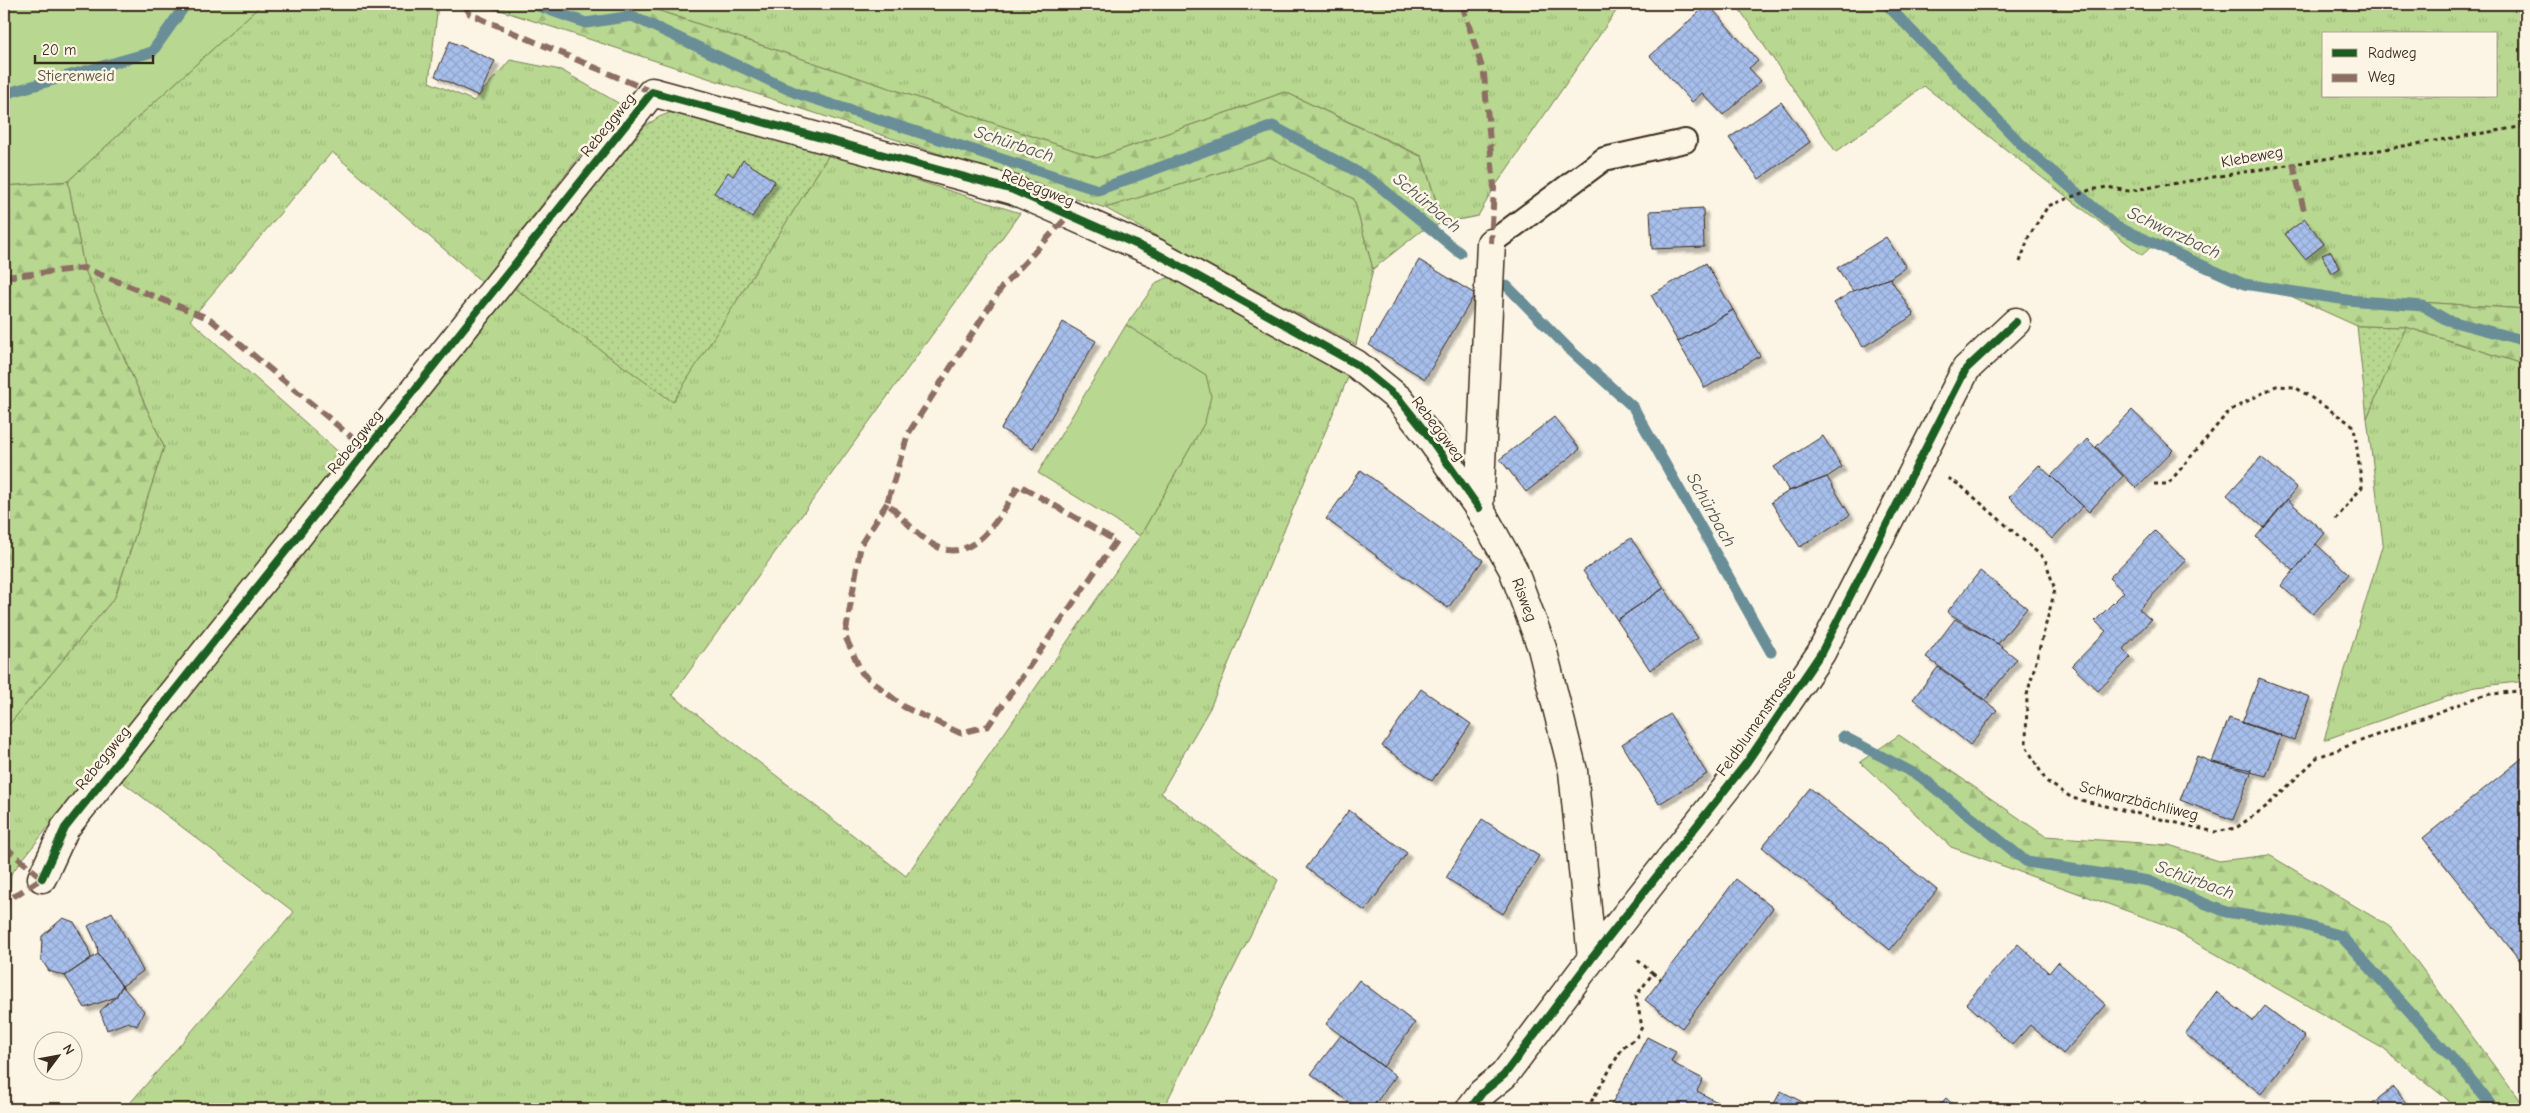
<svg xmlns="http://www.w3.org/2000/svg" width="2530" height="1113" font-family="'Comic Neue',sans-serif">
	<defs>
		<pattern id="grass-tufts" width="24" height="20" patternUnits="userSpaceOnUse" patternTransform="scale(1.25)"><rect width="24" height="20" fill="#b8d790"/><path d="M3 7l-1-3M5 7V3M7 7l1-3M15 17l-1-3M17 17v-4M19 17l1-3" fill="none" stroke="#9fb97c"/></pattern>
		<pattern id="forest-firs" width="22" height="20" patternUnits="userSpaceOnUse" patternTransform="scale(1.25)"><rect width="22" height="20" fill="#b8d790"/><path d="M5 1l3.5 6h-7zM16 11l3.5 6h-7z" fill="#9fb97c"/></pattern>
		<pattern id="garden-dots" width="8" height="8" patternUnits="userSpaceOnUse" patternTransform="scale(1.25)"><rect width="8" height="8" fill="#b8d790"/><path d="M2 2h.1M6 6h.1" fill="none" stroke="#9fb97c" stroke-width="1.8" stroke-linecap="round"/></pattern>
		<pattern id="building-cross-hatch" width="8" height="8" patternUnits="userSpaceOnUse" patternTransform="scale(1.25)"><rect width="8" height="8" fill="#a7bfec"/><path d="M0 0l8 8M0 8l8-8" fill="none" stroke="#91a4ca"/></pattern>
		<filter id="shadow"><feDropShadow dx="4.5" dy="4.5" stdDeviation="1" flood-color="#0004"/></filter>
	</defs>
	<rect width="100%" height="100%" fill="#fcf5e5"/>
	<filter id="ink" filterUnits="userSpaceOnUse"><feTurbulence type="fractalNoise" baseFrequency=".02" numOctaves="2"/><feDisplacementMap in="SourceGraphic" scale="10" xChannelSelector="R" yChannelSelector="G"/><feConvolveMatrix kernelMatrix="1 2 1 2 8 2 1 2 1" color-interpolation-filters="sRGB"/></filter>
	<g filter="url(#ink)">
		<path fill="url(#grass-tufts)" stroke="#7a8057" fill-rule="evenodd" d="M262,4h176l-9,78 45,19 36,-41 51,10 59,34 -138,178 -150,-130 -142,168 153,136 -332,418 -7,1v-148h3l108,-130 49,-150 -80,-179 -16,-87z
			M639,4h982l-127,184 -16,28 -35,7 -21,-67 -137,-64 -188,66z
			M1736,4h790v305l-242,-16 -43,-14 -83,-38 -16,14 -218,-169 -88,66zM2324,34h172v62h-172z
			M830,153l190,60 -348,482 234,181 234,-340 65,-114 1,-47 -80,-50 31,-43 19,-7 173,100 -139,333 -49,85 117,87 -115,229h-1038l169,-197 -174,-132 393,-493 160,114z
			M1270,157l84,42 19,70 -17,76 -251,-137z
			M2406,327l111,35 9,5v314l-51,6 -151,53 59,-197 -16,-125z"/>
		<path fill="url(#forest-firs)" stroke="#7a8057" d="M471,4h168l458,154 188,-66 137,65 21,66 -22,8 -48,38 -19,-70 -84,-42 -165,51 -602,-197z
			M68,181l16,87 80,179 -49,150 -108,130h-3v-541z
			M2284,293l242,16v58l-9,-5 -111,-35 -49,-1z
			M1899,735l146,101 124,9 50,16 50,-6 123,73 134,181h-71l-7,-9 -66,-52 -219,-124 -212,-77 -91,-85z
			M11,874l-6,87h-1v-86z"/>
		<path fill="#b8d790" stroke="#7a8057" d="M4,4h258l-194,177 -64,5z
			M1126,325l80,50 5,21 -6,26 -65,114 -102,-63z"/>
		<path fill="url(#garden-dots)" stroke="#7a8057" d="M677,110l153,43 -157,249 -160,-115 132,-161 14,-9z
			M2357,326l49,1 -39,91z"/>
		<g fill="none" stroke-linecap="round" stroke-linejoin="round">
			<path stroke="#698e98" stroke-width="11" d="M533,4l53,19 46,-7 164,77 302,97 175,-64 99,54 88,73
				M1886,4l138,143 91,79 129,58 103,16 76,6 24,14 79,21
				M4,94l148,-42 34,-48
				M1507,286l62,63 64,58 138,245
				M1843,736l78,41 106,85 122,19 77,31 71,11 44,13 127,140 26,33"/>
		</g>
		<path fill="url(#building-cross-hatch)" stroke="#3b2a1e" filter="url(#shadow)" d="M1708,4l50,57 -9,7 12,13 -38,34 -21,-22 -10,9 -42,-46z
			M450,41l45,20 -16,35 -44,-20z
			M1781,102l29,40 -51,37 -30,-41z
			M743,160l32,21 -23,36 -38,-24 14,-21 5,4z
			M1703,208l1,39 -52,2 -2,-38z
			M2305,219l19,25 -19,15 -20,-25z
			M1886,237l20,30 -16,11 -37,13 -16,-23z
			M2331,251l8,17 -8,5 -9,-18z
			M1419,260l56,34 -50,85 -56,-34z
			M1706,263l27,47 -55,32 -27,-47z
			M1890,278l24,37 -51,32 -29,-44 19,-12z
			M1733,310l27,46 -55,32 -27,-46z
			M1063,322l33,19 -63,107 -32,-19z
			M2132,410l41,40 -37,38 -40,-41z
			M1554,417l26,32 -54,43 -26,-33z
			M1823,436l19,31 -15,10 -38,14 -15,-24z
			M2087,439l36,37 -34,36 -38,-36z
			M2261,457l36,31 -33,40 -37,-33z
			M2039,465l44,41 -31,33 -43,-42z
			M1361,470l122,90 -35,48 -122,-89z
			M1827,477l23,38 -50,32 -29,-45 18,-11z
			M2287,499l38,34 -31,38 -38,-34z
			M2155,531l31,30 -47,48 12,11 -28,29 8,8 -33,34 -26,-25 34,-35 -11,-10 29,-29 -15,-14z
			M1631,538l33,50 -47,32 -34,-49z
			M2316,544l33,30 -36,40 -32,-28z
			M1980,571l47,37 -29,36 -51,-32z
			M1664,588l34,50 -48,32 -33,-50z
			M1955,619l43,25 19,15 -32,41 -59,-43z
			M1938,667l59,43 -27,35 -57,-46z
			M2259,678l51,19 -16,43 -52,-17z
			M1421,689l50,35 -39,57 -50,-35z
			M1670,714l37,60 -48,30 -37,-60z
			M2229,718l53,17 -16,41 -54,-14z
			M2526,755v213l-103,-130z
			M2197,756l15,6 40,8 -19,50 -53,-20z
			M1810,788l127,102 -47,60 -128,-103z
			M1349,810l58,43 -42,58 -59,-43z
			M1482,819l57,37 -36,58 -57,-36z
			M1736,879l37,29 -91,120 -37,-28z
			M112,912l31,59 -21,15 -24,-32 -1,-9 -9,-19z
			M63,918l11,4 14,26 3,10 -26,18 -16,-5 -8,-12 1,-23z
			M2018,944l31,29 9,-11 48,43 -43,49 -33,-29 -18,20 -46,-42z
			M98,954l24,32 -6,11 -31,11 -20,-32z
			M1359,980l56,43 -32,44 -57,-43z
			M122,986l22,25 -7,15 -9,-4 -21,8 -7,-19 16,-14z
			M2216,992l37,29 12,-15 40,31 -44,57 -76,-60z
			M1341,1035l55,41 -25,33h-13l-47,-35z
			M1647,1037l29,15 -5,10 32,17 -6,12 33,18h-121z
			M2393,1087l18,22h-46z
			M1781,1091l35,18h-45z
			M1946,1098l12,11h-22z
			M2145,1101l7,8h-17z"/>
		<g fill="none" stroke-linecap="round" stroke-linejoin="round">
			<g stroke="#3b2a1e" stroke-width="26">
				<path id="lane" d="M1491,243l113,-84 81,-18"/>
			</g>
			<g stroke="#3b2a1e" stroke-width="31">
				<g id="street">
					<path id="s1" d="M1491,243l-12,265 34,61 29,79 31,123 19,187"/>
					<path d="M42,878l23,-50 587,-736 361,98 143,63 200,111 43,35 28,35 52,74"/>
					<path d="M1470,1109l12,-16 22,-18 88,-117 155,-196 74,-109 145,-284 50,-47"/>
				</g>
			</g>
			<path stroke="#3b2a1e" stroke-width="3" stroke-dasharray="4 4" stroke-linecap="butt" d="M2020,262l9,-26 19,-30 42,-16 17,-3 21,4 398,-65
				M1948,478l13,8 84,73 10,31 -28,105 -1,51 20,35 26,17 143,34 21,-4 31,-22 51,-49 166,-62 42,-5
				M2154,484h14l61,-73 47,-25 19,1 59,39 8,61 -26,32
				M1653,973l8,6
				M1587,1109l36,-62 13,-9 6,-11 -6,-31 17,-23 -17,-14"/>
			<use href="#lane" stroke="#fcf5e5" stroke-width="22"/>
			<use href="#street" stroke="#fcf5e5" stroke-width="28"/>
			<path stroke="#8d6e63" stroke-width="6" stroke-dasharray="12 6" stroke-linecap="butt" d="M464,4l6,10 182,78
				M1462,4l22,70 10,114 -3,55
				M2293,163l12,52
				M4,277l80,-9 126,51 157,131
				M887,503l-26,41 -16,92 17,37 42,34 56,26 28,-7 128,-185 -97,-56c-18,30 -48,87 -90,57 -15,-10 -28,-26 -42,-39l21,-69 94,-147 67,-72
				M4,846l38,32 -38,25"/>
			<g stroke="#fcf5e5" stroke-width="11">
				<path id="cycleway" d="M42,878l23,-50 587,-736 361,98 143,63 200,111 43,35 28,35 52,74
					M1470,1109l12,-16 22,-18 88,-117 155,-196 74,-109 145,-284 50,-47"/>
			</g>
			<use href="#cycleway" stroke="#1b5e20" stroke-width="8"/>
		</g>
	</g>
	<g text-anchor="middle" dominant-baseline="central" stroke-width="5" stroke-linejoin="round" paint-order="stroke">
		<g font-size="16" fill="#5a553a" stroke="#fcf5e5">
			<text x="76" y="76">Stierenweid</text>
		</g>
		<g font-size="16" fill="#3b2a1e" stroke="#fcf5e5">
			<text transform="translate(608 125) rotate(-51)">Rebeggweg</text>
			<text transform="translate(2252 157) rotate(-10)">Klebeweg</text>
			<text transform="translate(1038 188) rotate(22)">Rebeggweg</text>
			<text transform="translate(1438 429) rotate(53)">Rebeggweg</text>
			<text transform="translate(355 442) rotate(-51)">Rebeggweg</text>
			<text stroke="none"><textPath href="#s1" startOffset="368">Risweg</textPath></text>
			<text transform="translate(1756 723) rotate(-55)">Feldblumenstrasse</text>
			<text transform="translate(103 758) rotate(-51)">Rebeggweg</text>
			<text transform="translate(2139 801) rotate(14)">Schwarzbächliweg</text>
		</g>
		<g font-size="18" font-style="italic" fill="#4e5451" stroke="#fcf5e5">
			<text transform="translate(1014 144) rotate(18)">Schürbach</text>
			<text transform="translate(1427 203) rotate(40)">Schürbach</text>
			<text transform="translate(2174 233) rotate(25)">Schwarzbach</text>
			<text transform="translate(1711 510) rotate(61)">Schürbach</text>
			<text transform="translate(2195 880) rotate(20)">Schürbach</text>
		</g>
	</g>
	<rect width="2530" height="1113" fill="none" stroke="#fcf5e5" stroke-width="20"/>
	<rect x="10" y="10" width="2510" height="1093" fill="none" stroke="#3b2a1e" stroke-width="2" filter="url(#ink)"/>
	<rect x="2322" y="32" width="175" height="65" fill="#fcf5e5" stroke="#afa495"/>
	<rect x="2332" y="49" width="25" height="8" fill="#1b5e20" stroke="#afa495"/>
	<text x="2368" y="58" font-size="15" fill="#3b2a1e">Radweg</text>
	<rect x="2332" y="74" width="25" height="8" fill="#8d6e63" stroke="#afa495"/>
	<text x="2368" y="82" font-size="15" fill="#3b2a1e">Weg</text>
	<g transform="translate(58 1056) rotate(58)"><circle r="24" fill="#fcf5e5" stroke="#afa495"/>
	<path d="M0-4L9 19L0 12L-9 19Z" fill="#3b2a1e"/>
	<text y="-8" font-size="14" font-weight="bold" text-anchor="middle" fill="#3b2a1e">N</text>
	</g>
	<path d="M35 55v8h118v-8" fill="none" stroke="#3b2a1e" stroke-width="2.5"/>
	<text x="42" y="55" font-size="15" fill="#3b2a1e" stroke="#fcf5e5" stroke-width="4" paint-order="stroke">20 m</text>
</svg>
